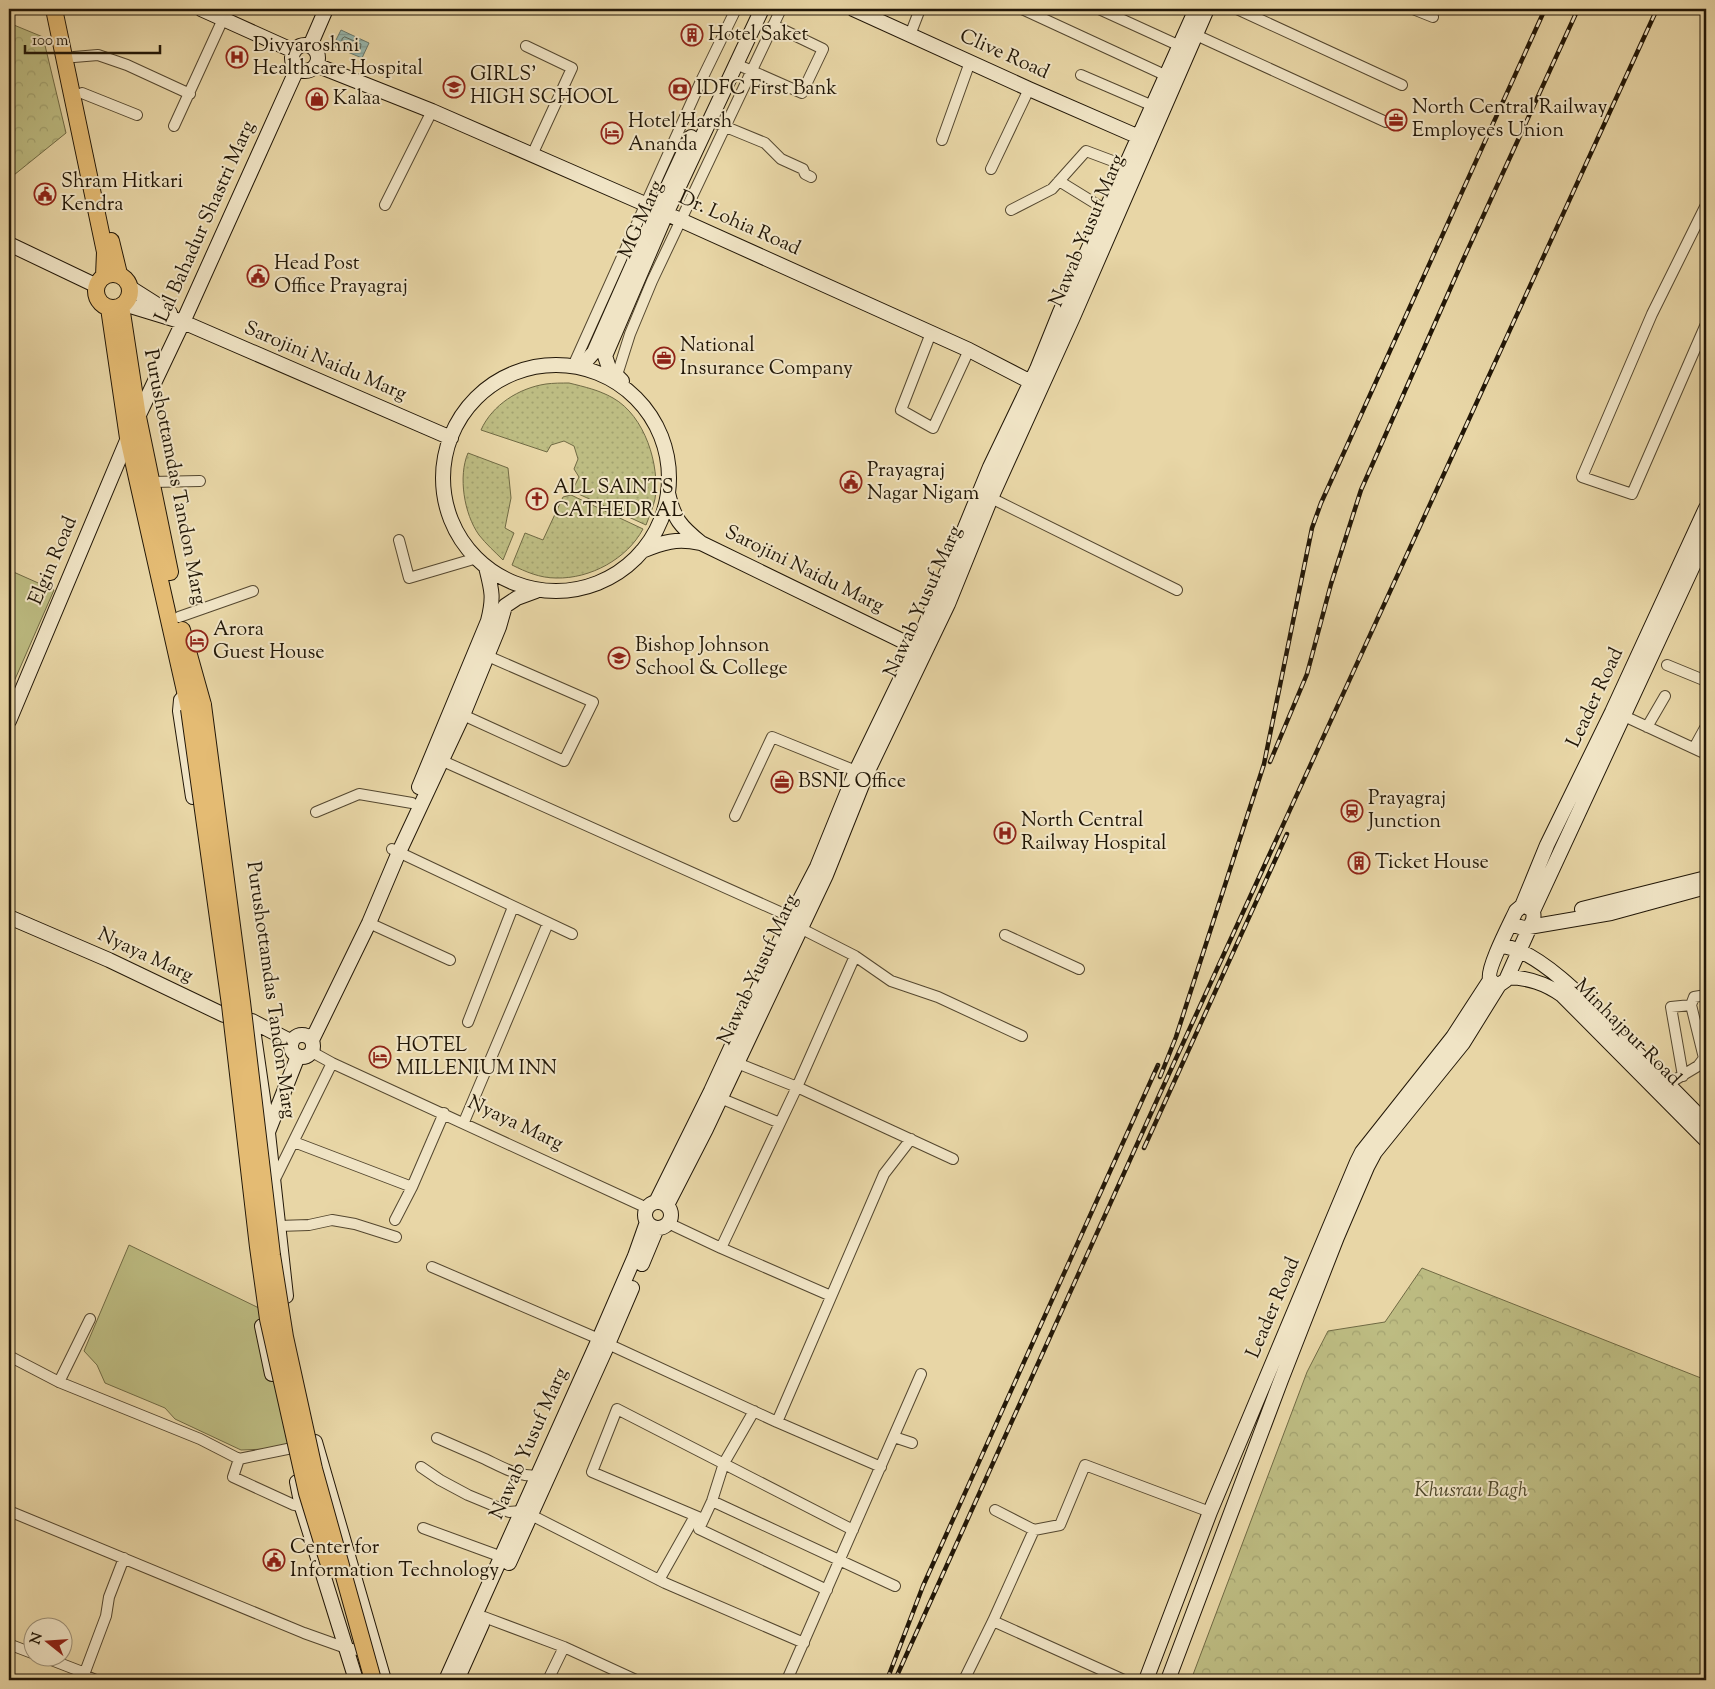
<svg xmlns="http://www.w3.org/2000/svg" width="1715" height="1689" font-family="'Sorts Mill Goudy',serif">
	<defs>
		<pattern id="park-crowns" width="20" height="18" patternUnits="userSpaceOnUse" patternTransform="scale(1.25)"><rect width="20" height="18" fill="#bdbc82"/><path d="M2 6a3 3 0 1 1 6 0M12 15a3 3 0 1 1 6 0" fill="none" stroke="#a2a16f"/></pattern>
		<pattern id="garden-dots" width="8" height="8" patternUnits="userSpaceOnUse" patternTransform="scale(1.25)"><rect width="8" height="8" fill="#bdbc82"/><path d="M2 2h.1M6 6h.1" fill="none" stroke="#a2a16f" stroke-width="1.8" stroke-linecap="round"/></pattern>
		<pattern id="water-rules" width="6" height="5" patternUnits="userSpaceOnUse" patternTransform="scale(1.25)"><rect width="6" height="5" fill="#98b8ae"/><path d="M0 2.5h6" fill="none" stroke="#839d94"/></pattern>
	</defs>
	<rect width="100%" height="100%" fill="#e8d6a6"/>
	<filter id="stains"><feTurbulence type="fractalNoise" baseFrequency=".004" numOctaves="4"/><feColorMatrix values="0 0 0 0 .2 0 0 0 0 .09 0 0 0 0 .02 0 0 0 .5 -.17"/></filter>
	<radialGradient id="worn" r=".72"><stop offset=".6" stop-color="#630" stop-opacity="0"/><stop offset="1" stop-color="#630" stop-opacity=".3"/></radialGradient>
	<path fill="#bdbc82" stroke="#706a44" d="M9,570l45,20 -45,103z
		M129,1245l132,64 32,136 -26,4 -26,1 -66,-31 -10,-11 -60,-25 -8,-18 -13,-14z"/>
	<path fill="url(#park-crowns)" stroke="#706a44" d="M9,23l34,14 23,96 -57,46z
		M1422,1268l284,112v300h-515l116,-308 21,-41 57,-9z"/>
	<path fill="url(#garden-dots)" stroke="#706a44" d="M569,383c16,4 30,7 44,15 32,18 47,67 42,101 -2,9 -6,18 -9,26l-74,-34 7,-14 -5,-8 4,-10 -4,-13 -10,-5 -13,4 -4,7 -66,-22c11,-25 38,-42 65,-46 7,-1 16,-1 23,-1z
		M468,453l40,15 3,30 -6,30 9,5 -11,27c-8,-8 -17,-16 -24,-25 -15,-21 -21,-59 -11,-82z
		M571,495l72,34c-16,30 -53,50 -87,49 -16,0 -30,-6 -44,-13l13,-32 18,7 20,-43z"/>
	<path fill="url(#water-rules)" stroke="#69786b" d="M341,30l28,13 -7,15 -29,-12z"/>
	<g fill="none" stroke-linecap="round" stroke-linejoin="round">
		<path stroke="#5d685a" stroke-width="1" d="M345,37l16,7 -1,6 -3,1 -15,-7v-5z"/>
		<g stroke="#54472f" stroke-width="12">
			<path id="street" d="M1022,9l145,67
				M1099,9l81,37
				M1237,9l165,76
				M1413,9l20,8
				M910,35l10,-26
				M1196,35l190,87
				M526,46l46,22 -40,87
				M74,57l24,-2 29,10 63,29
				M736,64l66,29 21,-44 -50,-24
				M1081,75l72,31
				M82,93l55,22
				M709,120l56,23 16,16 22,10 2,5 6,3
				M174,126l49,-107
				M942,140l28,-78
				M991,169l38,-80
				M1059,181l47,29
				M385,205l47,-94
				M1706,205l-54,109 -70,163 50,17 74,-170
				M1011,210l41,-21 34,-38 40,15
				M931,333l-30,77 32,18 36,-78
				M573,366l128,-285 35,-72
				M617,375l13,-41 22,-53 129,-272
				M152,482l48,-1
				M991,498l186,92
				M399,540l10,38 68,-20
				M179,617l74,-26
				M1667,665l39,16
				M463,715l101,46 29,-59 -110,-48
				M1624,716l82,38
				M1647,727l18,-31
				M1694,748l12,-22
				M436,758l355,159
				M316,812l43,-18 53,9
				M735,816l37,-79 84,34
				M392,849l180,85
				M369,923l81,37
				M800,928l55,28 36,25 47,16 84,39
				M1005,935l74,34
				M468,1022l45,-115
				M312,1052l20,11 315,145
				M737,1063l60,24 156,72
				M1683,1076l-12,-69 20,-2 3,-8 12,-2
				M1668,1084l30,-18 6,-8 -13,-53
				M720,1098l60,25
				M464,1122l84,-199
				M294,1142l118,45
				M274,1181l58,-118
				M395,1220l17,-33 32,-74
				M668,1223l53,25 110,48
				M278,1226l31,-1 23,-5 23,4 41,13
				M721,1248l76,-161 58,-131
				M432,1267l167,72
				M608,1344l169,78 104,45
				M9,1356l50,26 141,57 39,20 63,-13
				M59,1382l31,-63
				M754,1411l-30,52 -12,38 -13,28 128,61
				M777,1422l107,-248 27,-35
				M894,1437l18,6
				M437,1438c16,7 32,14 48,21 17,8 31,17 52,17
				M239,1459l-6,18 61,28 13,3
				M421,1467l19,13 28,15 41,17 12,-1
				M712,1501l183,85
				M995,1510l39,20 26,-5 25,-60 125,47
				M9,1511l295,122 42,15 23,4
				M531,1515l134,68 139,60
				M703,1519l-111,-47 25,-63 236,121
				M423,1528l79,29
				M659,1580l36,-64
				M484,1617l80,30 72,33
				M993,1621l131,59
				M9,1652l2,-7 21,8
				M41,1656l44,17
				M84,1675l12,5
				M82,1680l24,-64 3,-19 15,-39
				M548,1680l16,-33
				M787,1680l134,-306
				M964,1680l29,-59 41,-91"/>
		</g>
		<g stroke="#221707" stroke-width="16">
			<path id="secondary" d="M201,9l93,42
				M853,9l176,80 110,48
				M292 58a13 13 0 1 1 26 0a13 13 0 1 1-26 0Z
				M310,46l16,-37
				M316,65l116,46 213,93 324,146 62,32
				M9,244l88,42
				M129,287l41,26
				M124,304l59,18 268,116
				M443 478a113 113 0 1 1 226 0a113 113 0 1 1-226 0Z
				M573,366l14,-6 7,-8 63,-142 34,-73
				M622,381l-13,-13 -4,-12 61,-142 96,-205
				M668,493c6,26 12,33 33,50l222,108
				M642,551c21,-9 35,-13 58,-8
				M187,694l-6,6 -1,11 13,86
				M9,721l119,-283 55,-116 114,-253
				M419,787l69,-166c6,-24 4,-30 -2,-54
				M1522,906l25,-61 65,-133 94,-204
				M1522,906c9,1 13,5 11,14l-27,60 -7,5c-4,-1 -7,-2 -9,-6 -4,-9 21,-57 26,-68z
				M1582,909l124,-31
				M1533,911l173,-373
				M9,917l100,43 115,55 28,6 40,21
				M1511,922l3,3 9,3 88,-15 95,-26
				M1500,946c38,1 97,66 123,93 28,28 56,56 83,84
				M1508,977c21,1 37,6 54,18l144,145
				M252,1022l16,111 18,163
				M291 1046a11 11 0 1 1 22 0a11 11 0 1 1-22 0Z
				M312,1040l57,-117 30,-71 64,-137 36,-88 6,-21 12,-8 19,-7
				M268,1132l30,-76
				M656,1202l55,-111 80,-174 26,-50 39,-96 60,-124 74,-180 47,-98 23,-57 136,-303
				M645 1215a13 13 0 1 1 26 0a13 13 0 1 1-26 0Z
				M667,1205l39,-76 120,-254 40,-100 82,-171 43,-106 82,-181 134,-308
				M642,1264l15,-36
				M262,1326l10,48
				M315,1442l69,238
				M297,1482l5,25 54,173
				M509,1563l99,-219 24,-56
				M446,1680l153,-341 36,-83 12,-34
				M457,1680l25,-56
				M1146,1680l64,-168 147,-350 5,-10 91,-115 37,-57
				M1168,1680l113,-300 56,-143 30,-70 8,-15 88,-109 36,-58"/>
		</g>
		<g stroke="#221707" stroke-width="18">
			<path id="primary" d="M54,9l51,243 -1,24
				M111,241l8,33
				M96 291a17 17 0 1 1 34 0a17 17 0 1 1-34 0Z
				M121,306l17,111 32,155
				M109,308l19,130 61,271
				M182,630l21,75"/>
		</g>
		<use href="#street" stroke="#f0e4c5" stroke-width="10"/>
		<use href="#secondary" stroke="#f0e4c5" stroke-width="14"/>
		<use href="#primary" stroke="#e4bb73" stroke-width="16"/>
		<g stroke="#221707" stroke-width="4.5">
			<path id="rail" d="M1270,762l37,-88 24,-90 30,-94 102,-230 115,-251
				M1160,1077l16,-40 88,-273 48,-236 9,-25 224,-494
				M1144,1148l143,-314
				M887,1680l36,-94 235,-521
				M895,1680l267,-591 495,-1080"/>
		</g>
		<use href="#rail" stroke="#f0e4c5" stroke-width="2.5" stroke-dasharray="8" stroke-linecap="butt"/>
		<g stroke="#221707" stroke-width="18" stroke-linecap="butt">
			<path id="primary-bridge" d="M203,705l39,297 30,253 13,82 29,132 59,211
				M189,709l41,296 28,242 10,72 39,174 23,75"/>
		</g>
		<use href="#primary-bridge" stroke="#e4bb73" stroke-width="16"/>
	</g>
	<defs>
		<g id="building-ring" transform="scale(1.125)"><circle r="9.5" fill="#f0e4c5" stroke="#8f2418" stroke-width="1.5"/><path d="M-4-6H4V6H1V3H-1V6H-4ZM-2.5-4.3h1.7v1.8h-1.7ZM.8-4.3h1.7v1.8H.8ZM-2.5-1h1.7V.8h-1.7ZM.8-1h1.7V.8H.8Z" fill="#8f2418"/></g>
		<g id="hospital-ring" transform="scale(1.125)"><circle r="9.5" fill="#f0e4c5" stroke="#8f2418" stroke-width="1.5"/><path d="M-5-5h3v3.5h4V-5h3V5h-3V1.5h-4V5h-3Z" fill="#8f2418"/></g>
		<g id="school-ring" transform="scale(1.125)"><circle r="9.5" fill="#f0e4c5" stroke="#8f2418" stroke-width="1.5"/><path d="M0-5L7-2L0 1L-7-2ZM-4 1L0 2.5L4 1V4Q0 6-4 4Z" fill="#8f2418"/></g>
		<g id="bank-ring" transform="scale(1.125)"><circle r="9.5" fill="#f0e4c5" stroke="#8f2418" stroke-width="1.5"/><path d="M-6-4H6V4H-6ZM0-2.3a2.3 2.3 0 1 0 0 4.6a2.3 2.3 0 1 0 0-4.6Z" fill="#8f2418"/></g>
		<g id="shop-ring" transform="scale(1.125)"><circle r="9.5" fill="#f0e4c5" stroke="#8f2418" stroke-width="1.5"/><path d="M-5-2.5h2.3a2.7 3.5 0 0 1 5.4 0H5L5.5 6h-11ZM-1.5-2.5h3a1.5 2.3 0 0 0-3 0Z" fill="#8f2418"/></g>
		<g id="office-ring" transform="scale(1.125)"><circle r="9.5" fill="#f0e4c5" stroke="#8f2418" stroke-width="1.5"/><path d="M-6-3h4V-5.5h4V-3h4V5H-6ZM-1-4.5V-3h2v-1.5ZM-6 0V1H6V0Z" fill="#8f2418"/></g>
		<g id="hotel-ring" transform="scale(1.125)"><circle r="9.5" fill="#f0e4c5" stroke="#8f2418" stroke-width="1.5"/><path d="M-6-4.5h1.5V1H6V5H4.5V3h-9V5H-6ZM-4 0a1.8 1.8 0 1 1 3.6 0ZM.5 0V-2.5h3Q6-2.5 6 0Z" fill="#8f2418"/></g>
		<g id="civic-ring" transform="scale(1.125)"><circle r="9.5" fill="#f0e4c5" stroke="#8f2418" stroke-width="1.5"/><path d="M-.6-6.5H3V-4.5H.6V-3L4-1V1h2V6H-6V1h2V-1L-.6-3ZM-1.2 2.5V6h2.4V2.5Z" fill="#8f2418"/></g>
		<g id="church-ring" transform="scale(1.125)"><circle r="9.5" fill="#f0e4c5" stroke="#8f2418" stroke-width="1.5"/><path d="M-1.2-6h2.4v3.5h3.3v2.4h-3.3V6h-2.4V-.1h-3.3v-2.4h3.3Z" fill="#8f2418"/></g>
		<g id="station-ring" transform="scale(1.125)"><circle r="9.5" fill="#f0e4c5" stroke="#8f2418" stroke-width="1.5"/><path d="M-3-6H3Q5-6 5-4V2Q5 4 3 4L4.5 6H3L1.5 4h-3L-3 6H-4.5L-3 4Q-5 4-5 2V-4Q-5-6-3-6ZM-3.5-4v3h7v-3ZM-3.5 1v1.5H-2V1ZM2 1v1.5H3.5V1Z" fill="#8f2418"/></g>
	</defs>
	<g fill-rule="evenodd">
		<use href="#building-ring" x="692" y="35"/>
		<use href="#hospital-ring" x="237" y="57"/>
		<use href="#school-ring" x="454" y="87"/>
		<use href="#bank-ring" x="680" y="89"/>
		<use href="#shop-ring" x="317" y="99"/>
		<use href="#office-ring" x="1396" y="120"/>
		<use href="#hotel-ring" x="612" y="133"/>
		<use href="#civic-ring" x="45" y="194"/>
		<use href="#civic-ring" x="258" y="276"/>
		<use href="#office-ring" x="664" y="358"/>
		<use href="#civic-ring" x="851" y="482"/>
		<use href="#church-ring" x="537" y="499"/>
		<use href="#hotel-ring" x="197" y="641"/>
		<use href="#school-ring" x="619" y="658"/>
		<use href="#office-ring" x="782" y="782"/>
		<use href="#station-ring" x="1352" y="811"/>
		<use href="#hospital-ring" x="1005" y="833"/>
		<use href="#building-ring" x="1359" y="863"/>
		<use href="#hotel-ring" x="380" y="1057"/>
		<use href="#civic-ring" x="274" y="1560"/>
	</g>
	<g text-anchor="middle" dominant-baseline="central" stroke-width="4" stroke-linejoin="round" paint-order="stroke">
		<g font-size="20" fill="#221707" stroke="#f0e4c5" text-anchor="start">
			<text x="708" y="35">Hotel Saket</text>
			<text x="253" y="46">Divyaroshni<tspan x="253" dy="23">Healthcare Hospital</tspan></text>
			<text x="470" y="75">GIRLS'<tspan x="470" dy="23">HIGH SCHOOL</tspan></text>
			<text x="696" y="89">IDFC First Bank</text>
			<text x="333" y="99">Kalaa</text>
			<text x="1412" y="108">North Central Railway<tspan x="1412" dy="23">Employees Union</tspan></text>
			<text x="628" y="122">Hotel Harsh<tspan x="628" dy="23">Ananda</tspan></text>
			<text x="61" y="182">Shram Hitkari<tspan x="61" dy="23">Kendra</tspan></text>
			<text x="274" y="264">Head Post<tspan x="274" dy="23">Office Prayagraj</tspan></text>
			<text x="680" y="346">National<tspan x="680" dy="23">Insurance Company</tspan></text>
			<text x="867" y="471">Prayagraj<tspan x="867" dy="23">Nagar Nigam</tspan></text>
			<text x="553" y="488">ALL SAINTS<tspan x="553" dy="23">CATHEDRAL</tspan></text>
			<text x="213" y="630">Arora<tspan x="213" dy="23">Guest House</tspan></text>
			<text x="635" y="646">Bishop Johnson<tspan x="635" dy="23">School &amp; College</tspan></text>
			<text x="798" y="782">BSNL Office</text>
			<text x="1368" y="799">Prayagraj<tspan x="1368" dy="23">Junction</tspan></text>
			<text x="1021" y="821">North Central<tspan x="1021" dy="23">Railway Hospital</tspan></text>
			<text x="1375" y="863">Ticket House</text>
			<text x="396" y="1046">HOTEL<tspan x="396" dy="23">MILLENIUM INN</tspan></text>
			<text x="290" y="1548">Center for<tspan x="290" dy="23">Information Technology</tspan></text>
		</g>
		<g font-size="20" fill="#221707" stroke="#f0e4c5">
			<text transform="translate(1004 55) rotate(24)">Clive Road</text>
			<text transform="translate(642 220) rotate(-66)">MG Marg</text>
			<text transform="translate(206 222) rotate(-66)">Lal Bahadur Shastri Marg</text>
			<text transform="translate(739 224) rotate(24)">Dr. Lohia Road</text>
			<text transform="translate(1088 231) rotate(-67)">Nawab Yusuf Marg</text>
			<text transform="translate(325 362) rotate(23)">Sarojini Naidu Marg</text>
			<text transform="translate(174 477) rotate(79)">Purushottamdas Tandon Marg</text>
			<text transform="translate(54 561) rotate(-67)">Elgin Road</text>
			<text transform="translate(804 570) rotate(26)">Sarojini Naidu Marg</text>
			<text transform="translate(924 602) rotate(-66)">Nawab Yusuf Marg</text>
			<text transform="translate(1596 698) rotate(-65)">Leader Road</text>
			<text transform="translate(145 956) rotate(25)">Nyaya Marg</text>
			<text transform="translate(759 970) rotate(-65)">Nawab Yusuf Marg</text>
			<text transform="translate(270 990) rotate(82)">Purushottamdas Tandon Marg</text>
			<text transform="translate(1627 1033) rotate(45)">Minhajpur Road</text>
			<text transform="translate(515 1124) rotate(25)">Nyaya Marg</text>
			<text transform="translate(1274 1308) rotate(-67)">Leader Road</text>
			<text transform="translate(530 1444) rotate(-66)">Nawab Yusuf Marg</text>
		</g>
		<g font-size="20" font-style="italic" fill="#50492c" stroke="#f0e4c5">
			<text x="1471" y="1491">Khusrau Bagh</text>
		</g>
	</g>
	<rect width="1715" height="1689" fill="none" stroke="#e8d6a6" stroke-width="30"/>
	<rect x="10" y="10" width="1695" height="1669" fill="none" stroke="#221707" stroke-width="2.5"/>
	<rect x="15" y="15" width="1685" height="1659" fill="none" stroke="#221707"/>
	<g transform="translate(48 1642) rotate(287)"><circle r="24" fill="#f0e4c5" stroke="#9e9279"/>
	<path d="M0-4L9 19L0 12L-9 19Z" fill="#8f2418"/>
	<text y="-8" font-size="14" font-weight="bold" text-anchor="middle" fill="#221707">N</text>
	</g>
	<path d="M25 45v8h135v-8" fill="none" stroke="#221707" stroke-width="2.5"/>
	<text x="32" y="45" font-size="15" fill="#221707" stroke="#f0e4c5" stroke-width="4" paint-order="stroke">100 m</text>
	<rect width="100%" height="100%" filter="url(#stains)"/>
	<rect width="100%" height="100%" fill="url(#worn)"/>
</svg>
